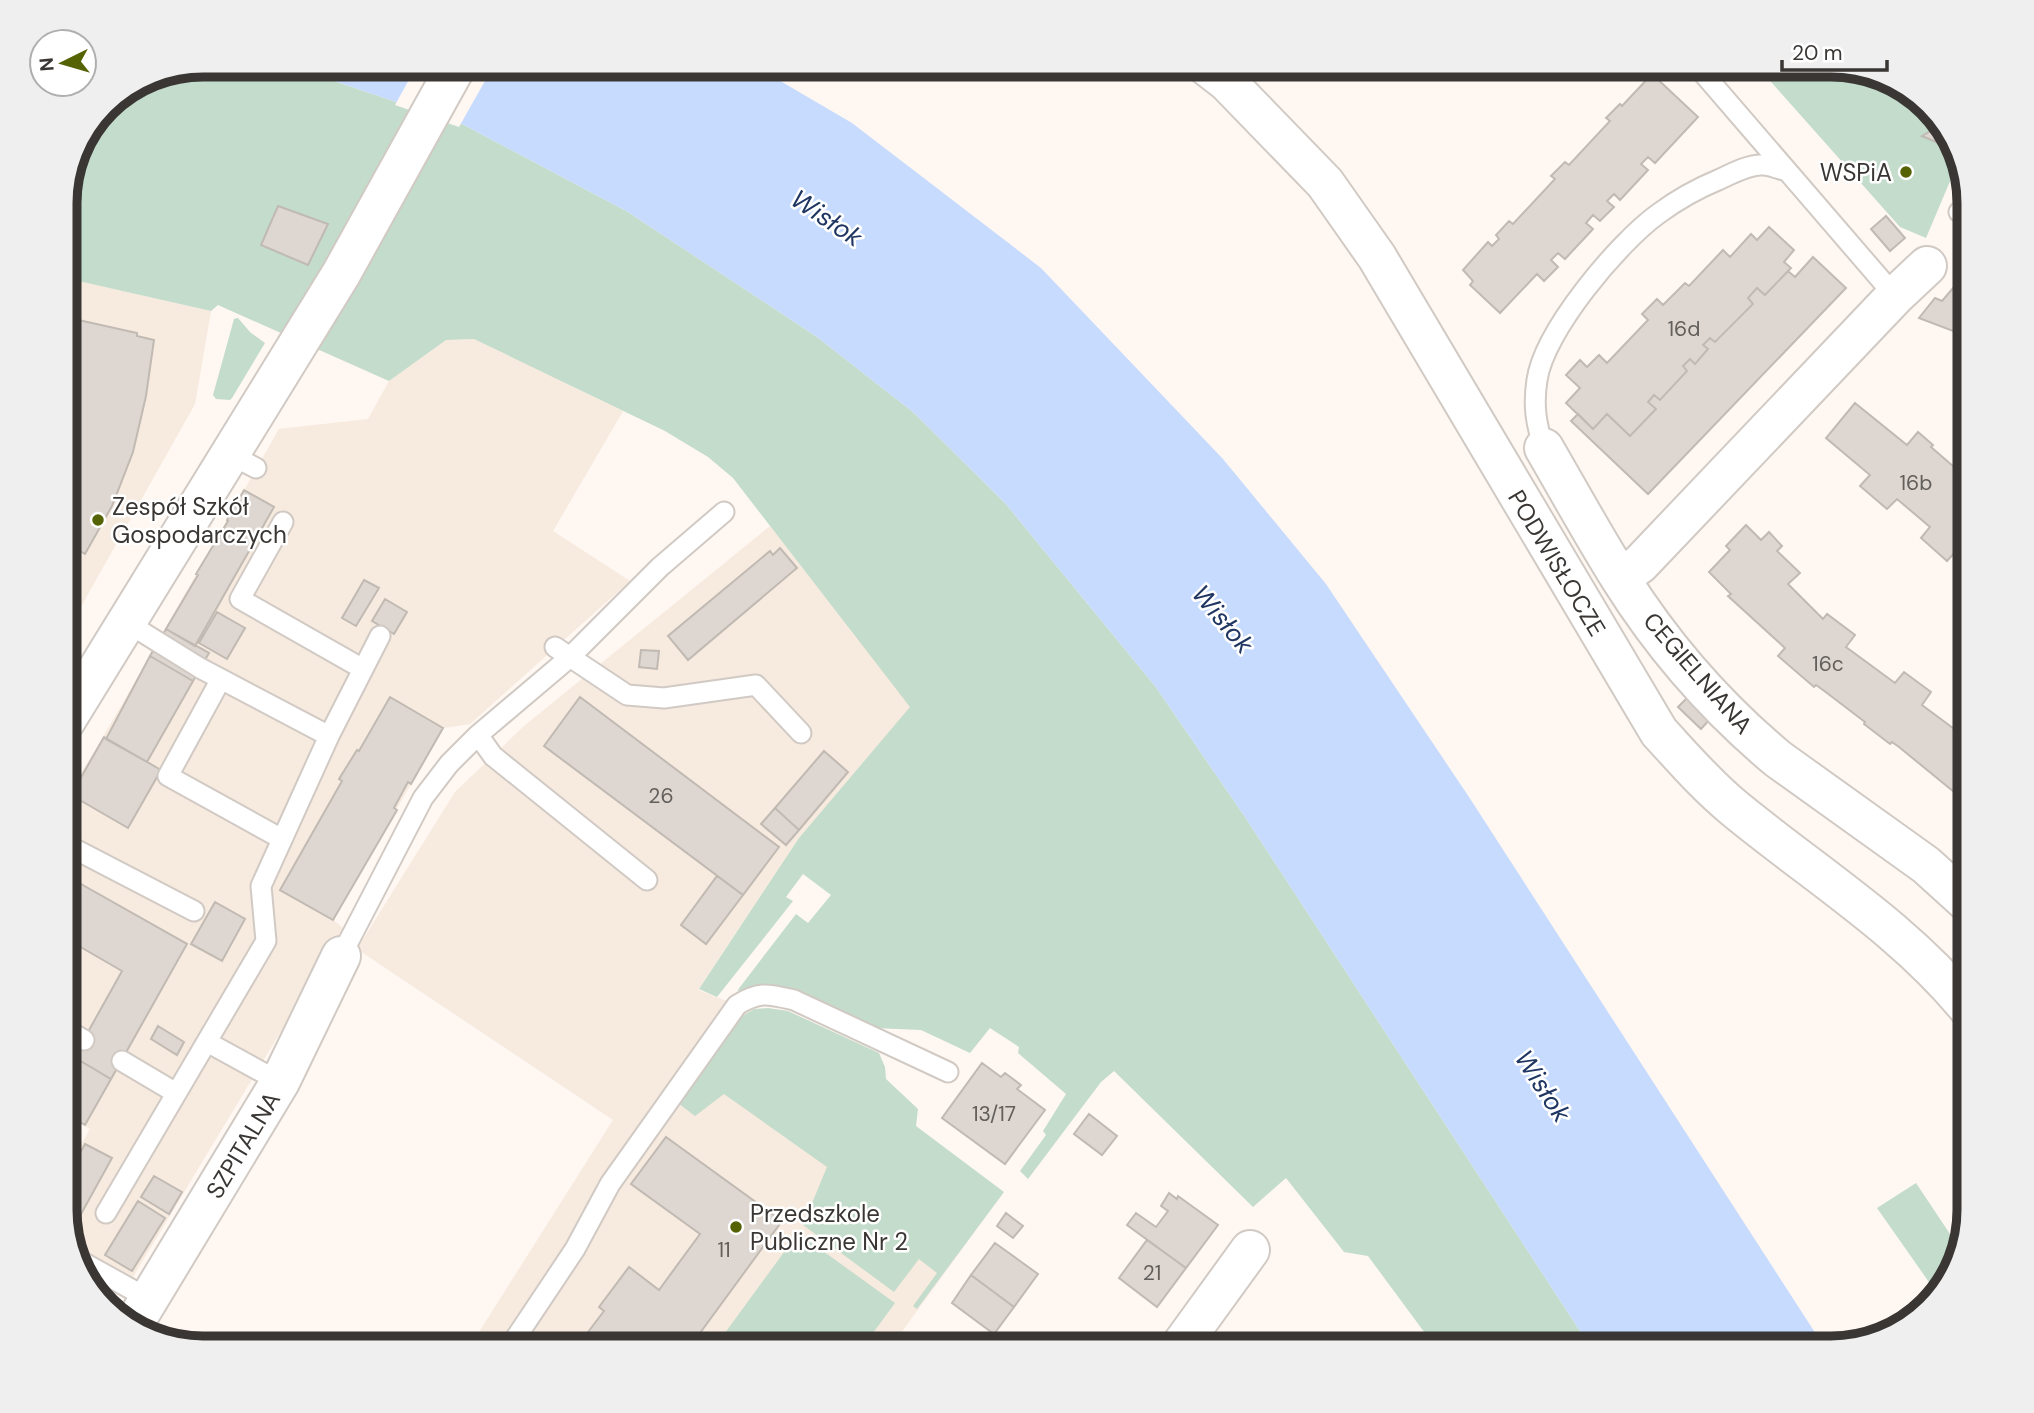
<svg xmlns="http://www.w3.org/2000/svg" width="2034" height="1413" font-family="'DM Sans',sans-serif">
	<rect width="100%" height="100%" fill="#fff7f1"/>
	<path fill="#f7eadf" d="M65,278l146,33 -16,93 -130,231z
		M474,339l149,72 -70,120 77,50 -160,143 -27,4 -110,192 10,8 -210,349 -60,-33 -8,-25v-46l25,-44 -25,-15v-314l52,-87 162,-284 89,-10 21,-38 57,-41z
		M770,526l141,181 -112,131 -101,152 39,15 266,188 -113,155h-421l144,-228 -256,-171 98,-157 69,-66z"/>
	<path fill="#c3dccb" d="M203,65h84l177,60 164,87 189,125 96,75 92,91 150,183 90,131 346,531h-155l-68,-92 -24,-4 -58,-74 -33,29 -139,-136 -13,11 -73,97 -8,-8 26,-36 -3,-4 23,-37 -48,-41 1,-6 -29,-19 -20,25 -49,-23 -47,-2 -78,-34 -33,-10 -26,7 59,-77 12,9 23,-28 -28,-21 -17,23 7,4 -76,96 -18,-8 100,-151 111,-131 -177,-229 -25,-21 -43,-26 -191,-92 -28,1 -57,41 -171,-76 -7,6 -146,-33v-84l10,-44 31,-45 44,-30z
		M1756,65h75l77,23 33,37 -18,11 34,15 2,9 -33,78 -26,-11z
		M238,318l12,14 15,11 -33,55 -2,2 -14,-1 -3,-4 21,-76z
		M768,1008l20,3 91,42 6,14 1,12 32,30 -2,17 88,66 -87,117 -4,-3 24,-33 -18,-14 -25,33 -91,-67 24,-58 -103,-73 -29,22 -17,-13 53,-80 23,-14z
		M1916,1183l42,63 -12,41 -8,8 -61,-87z
		M798,1233l97,70 -33,45h-148z"/>
	<path fill="#c7dbfe" d="M287,65h466l99,58 189,145 182,191 103,125 143,213 356,551h-234l-346,-531 -90,-131 -150,-183 -92,-91 -96,-75 -189,-125 -164,-87z"/>
	<path fill="#fff7f1" d="M417,65h77l-35,62 -64,-22z"/>
	<path fill="#ded7d1" stroke="#c0bab3" stroke-width="2" d="M1652,74l46,43 -43,46 -7,-6 -7,7 7,6 -28,30 -6,-6 -7,7 7,6 -14,14 -7,-6 -7,8 7,6 -28,30 -7,-6 -7,7 7,7 -14,14 -7,-7 -37,39 -30,-28 3,-4 -10,-11 25,-28 4,4 7,-7 -3,-4 13,-14 4,3 42,-45 -4,-3 14,-14 4,3 41,-44 -4,-3 14,-14 2,2z
		M1941,125l14,16 2,10 -35,-15z
		M278,206l50,18 -20,41 -47,-20z
		M1886,216l19,22 -15,13 -19,-22z
		M1769,227l25,23 -10,12 7,6 -26,27 -8,-7 -9,10 5,6 -38,38 -5,-4 -7,7 5,4 -13,15 -5,-5 -7,7 4,5 -27,29 -6,-5 -6,7 8,7 -26,27 -23,-22 -14,15 -27,-26 14,-15 -14,-13 14,-15 7,7 12,-12 8,8 41,-43 -6,-6 15,-15 6,6 22,-22 4,3 34,-36 7,7 21,-23 6,6z
		M1813,257l33,31 -198,206 -77,-73 7,-7 15,15 14,-15 23,22 26,-27 -8,-7 6,-7 6,5 27,-29 -4,-5 7,-7 5,5 13,-15 -5,-4 7,-7 5,4 38,-38 -5,-6 9,-10 8,7 23,-24 7,6z
		M1960,280l9,3v66l-8,-4 3,-10 -45,-17 16,-20 7,3z
		M65,317l72,16v3l17,4 -8,56 -13,56 -21,54 -27,48 -20,-11z
		M1855,403l52,42 11,-13 15,13 -2,2 38,33v81l-12,-11 -10,11 -26,-23 9,-11 -33,-28 -10,10 -27,-23 10,-11 -44,-37z
		M244,490l30,17 -79,139 -29,-17 32,-54 -2,-1 32,-53 -1,-1z
		M1746,525l15,15 8,-8 13,14 -5,5 23,22 -12,11 35,35 4,-5 28,21 -9,12 49,36 9,-11 27,20 -9,13 47,35v60l-2,-1 -2,2 -66,-54 -7,-5 -2,2 -26,-20 1,-2 -42,-32 -7,-5 -2,2 -36,-31 7,-8 -57,-52 3,-2 -22,-22 21,-22 -4,-4z
		M780,548l17,20 -109,92 -20,-24 102,-85 3,4z
		M364,580l15,8 -23,38 -14,-8z
		M385,599l22,13 -13,22 -22,-13z
		M217,612l28,16 -18,31 -28,-16z
		M166,629l43,24 -16,28 -43,-25z
		M641,650l18,1 -2,18 -18,-2z
		M150,656l43,25 -46,81 -41,-23z
		M1689,696l22,22 -10,11 -23,-22z
		M390,697l53,31 -32,56 -3,-2 -14,26 3,2 -64,110 -53,-30 62,-109 -3,-2 18,-29 2,1z
		M580,697l199,150 -36,48 -199,-149z
		M104,737l57,33 -33,58 -57,-33z
		M824,751l24,21 -49,58 -24,-22z
		M775,808l24,22 -13,15 -25,-21z
		M65,875l122,69 -76,135 -37,-22 48,-86 -57,-33v-32l4,-7 -4,-2z
		M717,876l26,19 -37,49 -25,-19z
		M215,902l30,17 -23,42 -31,-17z
		M158,1026l26,16 -7,13 -26,-16z
		M65,1052l46,27 -26,46 -20,-11z
		M982,1063l19,14 4,-4 16,12 -4,4 28,21 -40,54 -63,-46z
		M1089,1114l28,22 -15,19 -28,-21z
		M666,1137l116,84 -93,127h-113l28,-37 -5,-4 30,-40 30,23 41,-56 -69,-50z
		M85,1144l27,14 -42,76 -5,-15v-39z
		M154,1176l28,16 -13,22 -28,-17z
		M1169,1193l8,6 1,-3 40,29 -32,43 -59,-43 9,-12 20,14 12,-16 -7,-5z
		M138,1201l27,17 -33,53 -27,-16z
		M1006,1213l17,13 -10,12 -16,-12z
		M1147,1240l39,28 -29,39 -38,-29z
		M995,1243l43,31 -24,33 -43,-32z
		M971,1275l43,32 -20,27 -42,-31z
		M1094,1336l16,12h-24z"/>
	<g fill="none" stroke-linecap="round" stroke-linejoin="round">
		<g stroke="#d1cac4" stroke-width="23">
			<path id="lane" d="M1702,72l193,224
				M1959,212l10,4
				M1544,448c-8,-24 -11,-42 -7,-68 7,-49 81,-137 121,-166 19,-14 38,-25 60,-34 13,-6 31,-16 45,-15 7,0 15,4 21,5
				M231,455l25,13
				M283,522l-43,77 123,70
				M126,622l74,46 129,68
				M555,647l72,48 37,3 92,-13 45,48
				M221,679l-53,97 114,63
				M478,735l15,21 154,124
				M65,844l129,67
				M341,956l82,-158 26,-34 29,-29 91,-77 91,-91 64,-55
				M65,1029l19,11
				M207,1042l73,40
				M122,1061l54,32
				M106,1213l160,-272 -5,-55 68,-150 51,-100
				M77,1259l72,40
				M509,1348l66,-99 35,-65 127,-179c23,-14 31,-11 57,-5l154,72"/>
		</g>
		<g stroke="#d1cac4" stroke-width="42">
			<path id="street" d="M1544,448c25,43 49,87 76,130 42,67 97,130 158,181l148,106 43,39
				M1620,578l20,-14 255,-268 32,-30
				M132,1327l148,-245 61,-126
				M1179,1348l71,-98"/>
		</g>
		<g stroke="#d1cac4" stroke-width="42">
			<path id="secondary" d="M1205,65l22,17 98,101 52,74 282,475c24,26 47,53 75,76 80,66 169,120 235,201
				M65,722l276,-448 116,-209"/>
		</g>
		<use href="#lane" stroke="#fff" stroke-width="19"/>
		<use href="#street" stroke="#fff" stroke-width="38"/>
		<use href="#secondary" stroke="#fff" stroke-width="38"/>
	</g>
	<g fill="#556305" stroke="#fff" stroke-width="2.5">
		<circle cx="1906" cy="172" r="7"/>
		<circle cx="98" cy="520" r="7"/>
		<circle cx="736" cy="1227" r="7"/>
	</g>
	<g text-anchor="middle" dominant-baseline="central" stroke-width="5" stroke-linejoin="round" paint-order="stroke">
		<g font-size="21" fill="#625e5b">
			<text x="1684" y="329">16d</text>
			<text x="1916" y="483">16b</text>
			<text x="1828" y="664">16c</text>
			<text x="661" y="796">26</text>
			<text x="994" y="1114">13/17</text>
			<text x="724" y="1250">11</text>
			<text x="1152" y="1273">21</text>
		</g>
		<g font-size="24" fill="#393634" stroke="#fff" text-anchor="start">
			<text x="1892" y="172" text-anchor="end">WSPiA</text>
			<text x="112" y="506">Zespół Szkół<tspan x="112" dy="28">Gospodarczych</tspan></text>
			<text x="750" y="1213">Przedszkole<tspan x="750" dy="28">Publiczne Nr 2</tspan></text>
		</g>
		<g font-size="24" fill="#393634" stroke="#fff">
			<text transform="translate(1557 563) rotate(59)">PODWISŁOCZE</text>
			<text transform="translate(1698 673) rotate(49)">CEGIELNIANA</text>
			<text transform="translate(243 1145) rotate(-59)">SZPITALNA</text>
		</g>
		<g font-size="26" font-style="italic" fill="#1f3662" stroke="#fff">
			<text transform="translate(827 218) rotate(34)">Wisłok</text>
			<text transform="translate(1223 619) rotate(50)">Wisłok</text>
			<text transform="translate(1543 1086) rotate(57)">Wisłok</text>
		</g>
	</g>
	<path d="M0 0H2034V1413H0ZM203 77H1831A126 126 0 0 1 1957 203V1210A126 126 0 0 1 1831 1336H203A126 126 0 0 1 77 1210V203A126 126 0 0 1 203 77Z" fill="#efefef" fill-rule="evenodd"/>
	<path fill="none" stroke="#393634" stroke-width="9" d="M203 77H1831A126 126 0 0 1 1957 203V1210A126 126 0 0 1 1831 1336H203A126 126 0 0 1 77 1210V203A126 126 0 0 1 203 77Z"/>
	<g transform="translate(63 63) rotate(265)"><circle r="33" fill="#ffffff" stroke="#b0afae" stroke-width="2"/>
	<path d="M0-5L12 26L0 18L-12 26Z" fill="#556305"/>
	<text y="-10" font-size="19" font-weight="bold" text-anchor="middle" fill="#393634">N</text>
	</g>
	<path d="M1782 60v10h105v-10" fill="none" stroke="#393634" stroke-width="3.5"/>
	<text x="1792" y="60" font-size="21" fill="#393634" stroke="#ffffff" stroke-width="5" paint-order="stroke">20 m</text>
</svg>
